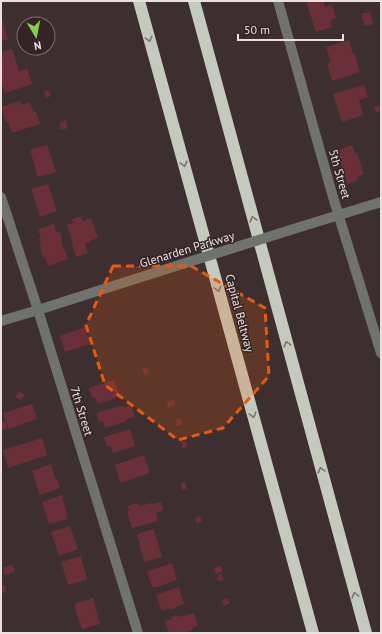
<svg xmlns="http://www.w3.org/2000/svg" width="382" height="634" font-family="'PT Sans',sans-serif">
	<rect width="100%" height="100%" fill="#3d2f30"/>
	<path fill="#6b2f39" d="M306,1h18l1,6 7,-2 4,13 -6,2 2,7 -16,5z
		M370,12l3,12 -8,2 -4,-12z
		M1,16l7,23 -7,2z
		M349,40l4,14h2l5,18 -28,9 -5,-18 4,-1 -5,-15z
		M12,49l7,22 8,-3 5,16 -27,9 -2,-7h-2v-34z
		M364,85l4,12 -9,3 4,15 -21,7 -9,-28z
		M49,90l2,6 -5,2 -2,-6z
		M20,101l2,4 8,-3 4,10 2,-1 4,13 -28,9 -4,-11h-2l-5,-15z
		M381,105v6l-5,2 -2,-6z
		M66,120l2,8 -7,2 -2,-7z
		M47,145l9,27 -18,5 -8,-27z
		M352,145l3,8h2l7,21 -7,3 1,3 -10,4 -12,-33z
		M48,184l9,27 -17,6 -9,-28z
		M81,216l2,5 8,-3 7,20 -8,3v1l-5,2 3,9 -12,4 -4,-13h1l-6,-19 6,-2 -1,-4z
		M54,224l3,9 3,-1 2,8 -1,1 3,9h1l3,9 -20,7 -3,-9h-2l-3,-10 1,-1 -2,-8h2l-3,-9z
		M85,327l5,17 -25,8 -5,-16z
		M147,367l2,6 -5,2 -2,-7z
		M114,380l6,17 -22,7 -3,-7 -3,1 -3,-10z
		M19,391l6,4 -4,5 -6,-3z
		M174,400l1,5 -7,3 -1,-6z
		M32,404l5,15 -29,10 -5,-16z
		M122,405l1,3 8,-3 4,12 -8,2v2l-22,7 -2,-7 -4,1 -2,-9z
		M181,418l1,6 -5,2 -2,-6z
		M5,421l2,7 -6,2v-8z
		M130,429l5,17 -22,7 -2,-7 -4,1 -3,-10z
		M42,438l5,17 -39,13 -5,-18z
		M186,441l2,6 -5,2 -2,-7z
		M144,455l6,18 -30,10 -5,-18z
		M51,464l4,14 1,-1 4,11 -20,7 -8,-24z
		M185,482l2,7 -5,1 -1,-6z
		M62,495l6,24 -19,5 -7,-22z
		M161,502l2,8 -7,3 2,8 -26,7 -5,-17h2l-1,-5 10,-3 1,3 13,-3 1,1z
		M200,516l2,6 -5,2 -2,-6z
		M70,526l8,23 -19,7 -8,-24z
		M154,529l8,28 -18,5 -7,-28z
		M81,556l6,24 -19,5 -7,-23z
		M172,563l5,17 -23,8v-1h-2l-5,-15h2v-1z
		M12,564l3,8 -10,3 -2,-7z
		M221,566l2,5 -7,3 -2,-6z
		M222,574l2,6 -6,1 -1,-5z
		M5,585l1,7 -4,1 -1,-7z
		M179,587l5,17 -8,2v2l-7,2v-2l-7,3 -6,-16z
		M93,598l7,26 -18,5 -8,-25z
		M227,598l3,5 -6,3 -2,-6z
		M194,613l4,13 -6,1 1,3 -9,3h-15l-4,-12 7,-2 -1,-2 7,-2 1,2z"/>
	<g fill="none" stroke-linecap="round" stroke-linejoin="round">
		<path stroke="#6f736d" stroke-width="10" d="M278,1l55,196 48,156
			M1,197l37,113 100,323
			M303,226l78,-24
			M1,321l37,-11 119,-38"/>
		<path stroke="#c2cbbd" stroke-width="12" d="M139,1l174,632
			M194,1l172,632"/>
		<path stroke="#6f736d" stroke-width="10" d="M157,272l146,-46"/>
	</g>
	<defs><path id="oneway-chevron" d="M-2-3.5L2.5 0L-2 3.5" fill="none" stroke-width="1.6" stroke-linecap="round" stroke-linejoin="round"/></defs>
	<g stroke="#7a7872">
		<use href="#oneway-chevron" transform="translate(149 39) rotate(75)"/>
		<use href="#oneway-chevron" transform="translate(184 164) rotate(75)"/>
		<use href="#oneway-chevron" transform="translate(253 219) rotate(-105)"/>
		<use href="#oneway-chevron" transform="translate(218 289) rotate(75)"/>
		<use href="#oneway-chevron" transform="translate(287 344) rotate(-105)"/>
		<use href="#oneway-chevron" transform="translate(253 415) rotate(75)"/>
		<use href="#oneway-chevron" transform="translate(321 470) rotate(-105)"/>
		<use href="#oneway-chevron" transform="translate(355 595) rotate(-105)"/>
	</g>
	<path fill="#e8590c" fill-opacity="0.2" stroke="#e8590c" stroke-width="3" stroke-dasharray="8 5" stroke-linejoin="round" d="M113,266h78l74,42 4,68 -46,52 -45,12 -73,-55 -19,-60z"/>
	<g text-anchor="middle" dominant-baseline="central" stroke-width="3" stroke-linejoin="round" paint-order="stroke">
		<g font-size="12" fill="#eae0e1" stroke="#332526">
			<text transform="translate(340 174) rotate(74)">5th Street</text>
			<text transform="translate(187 249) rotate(-17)">Glenarden Parkway</text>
			<text transform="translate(240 313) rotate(75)">Capital Beltway</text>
			<text transform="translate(82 411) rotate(73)">7th Street</text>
		</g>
	</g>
	<rect width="382" height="634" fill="none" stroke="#eae0e1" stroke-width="4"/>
	<g transform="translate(36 36) rotate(170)"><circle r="19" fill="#332526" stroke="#7c7071"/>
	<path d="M0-3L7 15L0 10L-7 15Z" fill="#83d04e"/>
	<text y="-6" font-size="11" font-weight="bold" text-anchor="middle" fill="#eae0e1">N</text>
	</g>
	<path d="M238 34v6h105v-6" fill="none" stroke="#eae0e1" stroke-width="2"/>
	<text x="244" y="34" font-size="12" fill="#eae0e1" stroke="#332526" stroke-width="3" paint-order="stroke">50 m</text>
</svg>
